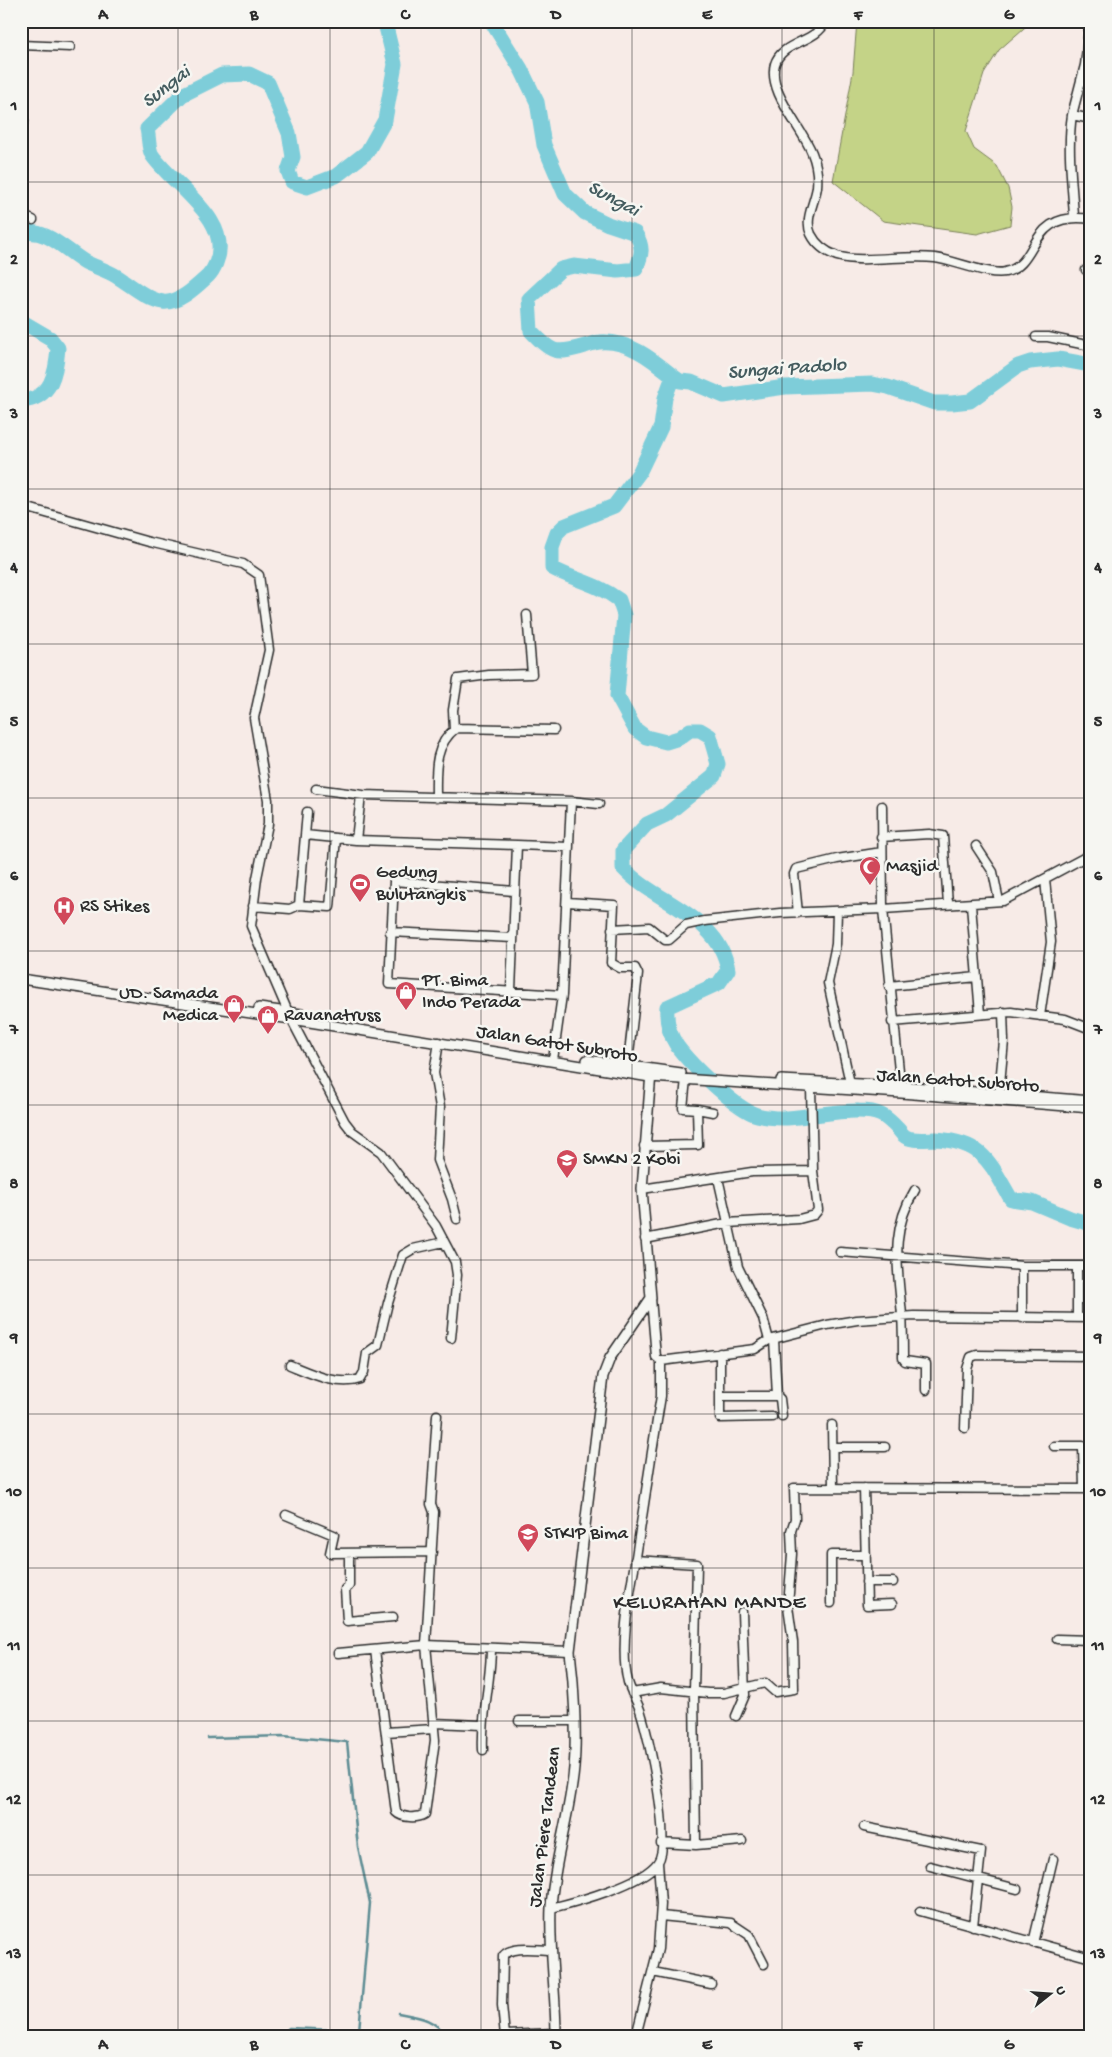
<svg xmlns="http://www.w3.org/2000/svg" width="1112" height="2057" font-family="'Gochi Hand',sans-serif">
	<rect width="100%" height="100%" fill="#f7ebe7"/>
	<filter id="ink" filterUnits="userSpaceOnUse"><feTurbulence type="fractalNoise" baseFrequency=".02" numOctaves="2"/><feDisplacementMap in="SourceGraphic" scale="10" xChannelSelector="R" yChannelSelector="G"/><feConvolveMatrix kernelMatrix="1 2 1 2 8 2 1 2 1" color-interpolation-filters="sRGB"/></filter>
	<g filter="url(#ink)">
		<path fill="#c4d387" stroke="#787f59" d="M857,21h175l-33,29 -15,24 -18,57 8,18 23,17 11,22 4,19 -2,18 -33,9 -94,-13 -50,-40 20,-109z"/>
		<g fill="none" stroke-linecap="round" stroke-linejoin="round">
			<path stroke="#5d8c93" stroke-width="2.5" d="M208,1738l75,-2 64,6 11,105 12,56 -11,128
				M398,2013c20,4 36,5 48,23
				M280,2036l9,-8 70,3v5"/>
			<path stroke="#7ecdd9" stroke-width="15" d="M491,21l30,48 16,33 7,43 21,49 20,19 23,11 27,9c9,14 7,21 1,36l-18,2 -44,-5 -13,3 -32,30 2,32c21,22 24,24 54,15 4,-1 10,-4 15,-4 29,-2 52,17 73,34
				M21,234c24,-8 45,17 64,28 10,5 21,8 31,14 15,9 30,23 47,26 16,2 34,-16 45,-26 4,-4 6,-8 8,-13 18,-43 -43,-77 -64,-108 -4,-7 -3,-19 -5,-26l35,-34 40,-20 27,-1 19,9 21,50 4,24 -5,14 4,11 15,5 29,-11 31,-24 18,-32 10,-56 -9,-37 2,-6
				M21,321l29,17 8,10c-2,25 -6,51 -37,53
				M1091,365l-33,-6 -28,3 -12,4 -48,35 -18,2h-18l-46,-16 -16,-3 -87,3 -61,9 -33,-14 -11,-1 -7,-5 -8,22 -4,29 -22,46 -25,33 -50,20 -7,7 -5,14v21c22,12 46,16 67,32l5,15 -7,81 18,33 11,8 20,5 13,-4 11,-8h10l10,6 8,28 -4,12 -48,39 -19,9 -24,26v18c32,35 97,48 105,102l-9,13 -52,24c-1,14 2,27 10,39 13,18 60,64 80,69 34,9 67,-5 102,-4 19,0 26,4 39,18 2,2 5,7 8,8 7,4 22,2 30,2 47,3 53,22 75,60l21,3 38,16 21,6"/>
			<g stroke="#2b2b2b" stroke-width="11">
				<path id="minor" d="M826,21c-10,22 -44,20 -51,43 -8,28 27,63 37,89 4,10 6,23 5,34 -2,15 -13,32 -6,47 5,10 15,18 26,22 27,8 67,-2 98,2 18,2 55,18 70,14 36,-7 21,-62 86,-53
					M21,45l49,2
					M1072,115l13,-50 5,-44
					M21,120l3,1
					M21,215l12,5
					M1074,216c-2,-33 -7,-68 -2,-101l19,4
					M1086,270l5,1
					M1036,337h12l43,9
					M21,506l128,36 94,22 16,11 10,75 -15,68 14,82v24l-11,54 -6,48 40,93 54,103 7,9 29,21 55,74 19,36 2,13 -6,63
					M454,730l-1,-20 5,-31 31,-4 43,-1 -5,-59
					M316,789l47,6 208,6 -9,194 -9,65
					M436,798c0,-26 -3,-52 20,-70l98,2
					M571,801l28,3
					M307,812l-8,93 31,2 6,-69
					M305,835l51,5 161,5
					M881,837l48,-3 14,2 5,68
					M356,840l5,-45
					M976,846l17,26 6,29
					M514,891l-120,-10 -5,103 173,11
					M567,902l47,3 -3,58 9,5h15l3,6 -11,97
					M971,905l9,109
					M253,906l37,3 9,-4
					M837,911l-1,33 -8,39 22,100
					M798,913l-4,-39 2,-5 41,-10 45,-7
					M612,929l37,-2 16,13h4l17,-15 19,-4 75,-8 103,-4 -1,-103
					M390,932l123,6
					M889,986l88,-9
					M511,990l6,-145 52,2
					M1040,1016l11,-74 -6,-63
					M892,1022l119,-10 54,7 26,10
					M439,1042l-5,31 6,34 -3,53 15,39 5,20
					M901,1091l-18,-182 120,-8 88,-47
					M999,1094l5,-53 -1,-29
					M697,1109l16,3
					M644,1146l54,-1 -1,-36 -14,-1 3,-29
					M718,1178l20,89 25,51 6,22
					M642,1189l110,-17 61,-1
					M915,1190c-26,42 -17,78 -13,125 1,14 1,28 1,43l2,3 21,3v26
					M645,1239l82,-16 72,-4 15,-4 4,-5 -5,-39 -2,-83
					M840,1252l182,14h69
					M1077,1266v52
					M651,1298l5,59 5,4 94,-12 14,-9 58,-15 30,-5 57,-4 177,2
					M1022,1318v-52
					M774,1339l3,57 3,3 2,17
					M720,1353v65l52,-1
					M290,1365c20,8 48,22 70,14l4,-7 3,-19 11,-8 10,-42 15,-48 10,-6 31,-7
					M720,1396h57
					M832,1425l1,63
					M965,1428l2,-59 4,-12 6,-2 114,1
					M1054,1446h29l1,43
					M833,1447h52
					M864,1488l3,117 25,-1
					M286,1515l48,20 -4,18 102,-1
					M349,1553v33l-4,3 2,32 46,-4
					M635,1560l62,4 -3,127 2,154
					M866,1582h27
					M831,1603v-48h35
					M1057,1639l34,1
					M375,1650l21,162c6,6 21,7 29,2l10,-74 -9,-95 8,-133 -3,-8 6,-89
					M338,1653l88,-8 144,6
					M632,1693l29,-5 47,5h16l41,-10 10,9 19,-3 -1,-47 -5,-36 4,-52 -1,-23 4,-12 -1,-31 297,1
					M736,1716l9,-21 -3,-83
					M519,1721h55
					M434,1723l48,2
					M386,1732l48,-3
					M483,1750c-2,-35 8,-68 8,-102
					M864,1827l117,24 -8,75
					M661,1843l35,2 46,-4
					M930,1866l87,23
					M551,1908c25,-6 92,-24 107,-46 14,-21 -9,-124 -17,-149 -3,-11 -10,-20 -13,-31 -9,-34 2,-90 8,-125 8,-53 16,-107 25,-161v-35
					M920,1911l171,47
					M661,1916l70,7 18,12 15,29
					M1033,1943l20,-84
					M653,1972l58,12
					M505,2035l51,-2
					M505,2036l-3,-31 1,-49c9,-11 35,-6 48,-6
					M636,2036l22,-87 3,-45 -3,-42"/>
			</g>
			<g stroke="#2b2b2b" stroke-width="12">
				<path id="tertiary" d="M21,979l270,40 359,58 251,16 190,15
					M259,1008l42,6
					M587,1060l94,13
					M781,1080l119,6 191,15
					M556,2036c0,-43 -7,-86 -5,-129 3,-47 19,-92 23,-139 3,-34 0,-83 -4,-117l33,-275 7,-18 41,-60 -9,-109 9,-116"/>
			</g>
			<use href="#minor" stroke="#f6f6f2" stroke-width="8"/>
			<use href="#tertiary" stroke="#f6f6f2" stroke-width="9"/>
		</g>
	</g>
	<path fill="none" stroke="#2b2b2b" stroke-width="1" stroke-opacity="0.55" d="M178,21v2015M330,21v2015M481,21v2015M632,21v2015M782,21v2015M934,21v2015M21,182h1070M21,336h1070M21,489h1070M21,644h1070M21,798h1070M21,951h1070M21,1105h1070M21,1260h1070M21,1414h1070M21,1568h1070M21,1721h1070M21,1875h1070"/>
	<defs>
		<g id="mosque-pin" transform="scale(1.125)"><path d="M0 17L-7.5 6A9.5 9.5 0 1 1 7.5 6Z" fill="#d1495b" stroke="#f6f6f2"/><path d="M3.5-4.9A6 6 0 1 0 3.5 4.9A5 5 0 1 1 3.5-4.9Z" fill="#fff"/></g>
		<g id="stadium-pin" transform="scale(1.125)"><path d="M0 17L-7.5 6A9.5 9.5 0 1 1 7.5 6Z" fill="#d1495b" stroke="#f6f6f2"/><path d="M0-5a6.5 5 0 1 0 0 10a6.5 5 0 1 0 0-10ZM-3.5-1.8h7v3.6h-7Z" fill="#fff"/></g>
		<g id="hospital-pin" transform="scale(1.125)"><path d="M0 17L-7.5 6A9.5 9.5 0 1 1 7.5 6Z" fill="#d1495b" stroke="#f6f6f2"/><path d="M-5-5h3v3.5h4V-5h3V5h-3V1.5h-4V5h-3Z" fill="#fff"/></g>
		<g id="shop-pin" transform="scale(1.125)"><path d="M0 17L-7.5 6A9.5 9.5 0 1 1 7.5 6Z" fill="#d1495b" stroke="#f6f6f2"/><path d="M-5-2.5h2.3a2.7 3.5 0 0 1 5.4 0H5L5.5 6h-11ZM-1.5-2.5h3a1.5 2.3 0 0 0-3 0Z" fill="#fff"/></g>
		<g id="school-pin" transform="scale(1.125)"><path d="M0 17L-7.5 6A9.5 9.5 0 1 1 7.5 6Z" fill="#d1495b" stroke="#f6f6f2"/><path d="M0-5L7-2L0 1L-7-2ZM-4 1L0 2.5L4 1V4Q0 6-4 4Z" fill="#fff"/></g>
		<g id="university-pin" transform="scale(1.125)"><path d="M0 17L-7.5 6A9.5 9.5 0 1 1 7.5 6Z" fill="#d1495b" stroke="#f6f6f2"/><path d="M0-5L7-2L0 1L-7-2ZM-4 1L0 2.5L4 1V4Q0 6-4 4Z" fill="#fff"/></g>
	</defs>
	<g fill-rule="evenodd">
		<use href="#mosque-pin" x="870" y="867"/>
		<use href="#stadium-pin" x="360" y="884"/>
		<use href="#hospital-pin" x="64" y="907"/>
		<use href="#shop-pin" x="406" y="992"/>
		<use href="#shop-pin" x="234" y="1005"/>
		<use href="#shop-pin" x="268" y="1016"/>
		<use href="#school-pin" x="567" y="1160"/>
		<use href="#university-pin" x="528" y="1534"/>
	</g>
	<g text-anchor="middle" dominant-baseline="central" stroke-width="5" stroke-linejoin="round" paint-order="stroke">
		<g font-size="19" fill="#2b2b2b" stroke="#f6f6f2" text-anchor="start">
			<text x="886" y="867">Masjid</text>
			<text x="376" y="873">Gedung<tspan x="376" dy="22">Bulutangkis</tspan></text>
			<text x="80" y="907">RS Stikes</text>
			<text x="422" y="981">PT. Bima<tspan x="422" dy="22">Indo Perada</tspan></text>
			<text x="218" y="994" text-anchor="end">UD. Samada<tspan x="218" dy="22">Medica</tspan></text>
			<text x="284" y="1016">Ravanatruss</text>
			<text x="583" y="1160">SMKN 2 Kobi</text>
			<text x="544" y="1534">STKIP Bima</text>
		</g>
		<g font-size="19" fill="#2b2b2b" stroke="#f6f6f2">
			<text transform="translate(557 1045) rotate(9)">Jalan Gatot Subroto</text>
			<text transform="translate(958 1082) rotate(4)">Jalan Gatot Subroto</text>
			<text transform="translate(546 1827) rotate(-83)">Jalan Piere Tandean</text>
		</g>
		<g font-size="20" font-style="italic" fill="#445c5f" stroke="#f6f6f2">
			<text transform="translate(167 88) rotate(-38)">Sungai</text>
			<text transform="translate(613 200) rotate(28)">Sungai</text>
			<text transform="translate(787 370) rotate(-4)">Sungai Padolo</text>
		</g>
		<g font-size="21" letter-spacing="1" fill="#2b2b2b" stroke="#f6f6f2">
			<text x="710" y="1604">KELURAHAN MANDE</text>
		</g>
	</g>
	<rect width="1112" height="2057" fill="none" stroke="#f6f6f2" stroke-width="55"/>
	<g transform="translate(1050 1994) rotate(73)" stroke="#f6f6f2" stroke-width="4" paint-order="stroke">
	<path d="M0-4L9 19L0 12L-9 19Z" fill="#2b2b2b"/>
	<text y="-8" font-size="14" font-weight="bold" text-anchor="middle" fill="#2b2b2b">U</text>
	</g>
	<rect x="28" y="28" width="1056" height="2002" fill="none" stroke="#2b2b2b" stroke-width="2"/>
	<g font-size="16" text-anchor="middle" font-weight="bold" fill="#2b2b2b">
		<text x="103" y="19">A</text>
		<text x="254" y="19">B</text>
		<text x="405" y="19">C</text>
		<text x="556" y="19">D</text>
		<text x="707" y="19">E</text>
		<text x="858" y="19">F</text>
		<text x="1009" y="19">G</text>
		<text x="14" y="110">1</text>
		<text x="1098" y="110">1</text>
		<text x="14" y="264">2</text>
		<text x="1098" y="264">2</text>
		<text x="14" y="418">3</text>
		<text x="1098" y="418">3</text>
		<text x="14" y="572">4</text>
		<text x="1098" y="572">4</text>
		<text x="14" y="726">5</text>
		<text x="1098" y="726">5</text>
		<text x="14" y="880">6</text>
		<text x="1098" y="880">6</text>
		<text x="14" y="1034">7</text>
		<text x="1098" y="1034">7</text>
		<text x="14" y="1188">8</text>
		<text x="1098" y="1188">8</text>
		<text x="14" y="1342">9</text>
		<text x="1098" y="1342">9</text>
		<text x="14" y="1496">10</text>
		<text x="1098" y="1496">10</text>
		<text x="14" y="1650">11</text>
		<text x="1098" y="1650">11</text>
		<text x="14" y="1804">12</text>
		<text x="1098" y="1804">12</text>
		<text x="14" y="1958">13</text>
		<text x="1098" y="1958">13</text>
		<text x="103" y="2049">A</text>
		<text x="254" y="2049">B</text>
		<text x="405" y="2049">C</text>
		<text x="556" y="2049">D</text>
		<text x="707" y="2049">E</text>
		<text x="858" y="2049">F</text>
		<text x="1009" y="2049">G</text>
	</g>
</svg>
